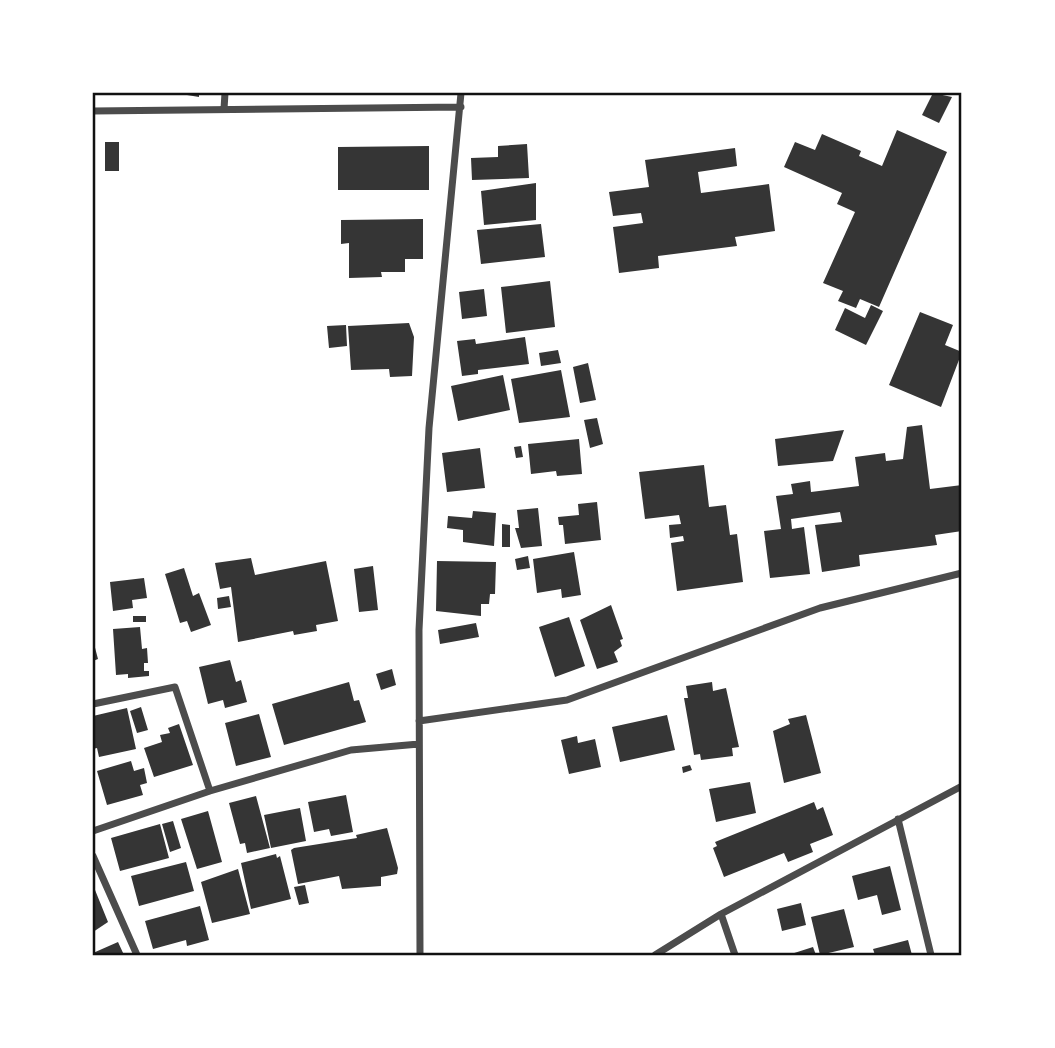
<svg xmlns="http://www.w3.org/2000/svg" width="1055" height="1048" font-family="'Golos Text',sans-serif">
	<rect width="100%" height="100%" fill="#fff"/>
	<path fill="#353535" d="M175,93h24v4z
		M933,93l19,4 -13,26 -17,-8z
		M897,130l50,22 -68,155 -19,-8 -4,9 -18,-7 5,-10 -20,-8 32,-71 -18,-8 5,-11 -58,-26 11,-25 20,8 7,-16 39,17 -2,5 23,10z
		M105,142h14v29h-14z
		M527,144l2,34 -57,2 -1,-22 27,-1v-11z
		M429,146v44h-91v-43z
		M735,148l2,18 -39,6 3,21 68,-9 6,47 -40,6 2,9 -79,10 1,12 -40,5 -6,-46 30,-4 -2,-10 -28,3 -4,-24 40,-5 -4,-27z
		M536,183v37l-52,5 -3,-34z
		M423,219v40h-18v13h-24l1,5 -33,1v-35l-8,1v-24z
		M541,224l4,33 -64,7 -4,-34z
		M550,281l5,46 -49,6 -5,-46z
		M484,289l3,27 -25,3 -3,-27z
		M871,305l12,6 -17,34 -31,-15 10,-22 20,10z
		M920,312l33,13 -8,20 17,7 -21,55 -52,-22z
		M409,323l5,14 -2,39 -22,1 -1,-8 -38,1 -3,-44z
		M346,325l1,21 -18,2 -2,-22z
		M525,337l4,27 -51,6v4l-16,2 -5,-35 18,-2 1,5z
		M558,350l3,13 -20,3 -2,-13z
		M588,363l8,37 -16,3 -7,-36z
		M561,370l9,47 -51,6 -8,-44z
		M503,375l7,35 -52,11 -7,-35z
		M597,418l6,26 -13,4 -6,-28z
		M922,425l8,64 32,-4v46l-27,4 2,10 -78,10 1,11 -38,6 -7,-47 27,-3 -2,-10 -49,7 1,10 12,-2 6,47 -40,4 -6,-47 17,-2 -5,-33 17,-2 -2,-10 19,-3 1,11 48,-6 -4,-29 30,-4 1,8 17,-2 4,-32z
		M844,430l-11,31 -55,5 -3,-27z
		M579,439l3,35 -25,2 -1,-5 -25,3 -3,-30z
		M521,446l2,11 -7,1 -2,-11z
		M480,448l5,40 -38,4 -5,-39z
		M704,465l5,42 17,-2 4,30 7,-1 6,48 -66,9 -6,-48 13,-2 -1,-5 -13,2 -1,-13 12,-1 -2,-9 -34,4 -6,-47z
		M597,502l4,38 -36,4 -2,-19h-4l-1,-8 21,-2 -1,-11z
		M538,508l4,38 -21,2 -6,-20h4l-2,-18z
		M473,511l23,2 -2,33 -31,-4v-12l-16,-2 1,-12 24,2z
		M502,524l8,1v22h-8z
		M574,552l7,43 -19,3 -1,-9 -24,4 -4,-34z
		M528,556l2,12 -13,2 -2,-11z
		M251,558l4,17 71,-14 12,60 -22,4 1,6 -23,4 -1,-4 -55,11 -7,-55 -11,2 -5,-26z
		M437,561l59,1 -1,32h-5l-1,10h-8v12l-45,-5z
		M373,566l5,44 -19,2 -5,-43z
		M184,568l9,28 6,-3 12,32 -20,7 -4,-11 -7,2 -15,-49z
		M144,578l3,20 -15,2 1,8 -20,3 -3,-29z
		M229,596l2,11 -13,2 -1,-11z
		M611,605l12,34 -3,1 2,6 -8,6 4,10 -21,7 -17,-49z
		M133,616h13v6h-13z
		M569,617l16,49 -30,11 -16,-50z
		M476,623l3,14 -39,7 -2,-14z
		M140,627l2,22 5,-1 1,15h-4v8h5v5l-21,2v-4l-12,1 -3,-46z
		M93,640l5,19 -5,2z
		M230,660l6,22 5,-2 6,22 -22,6 -2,-8 -15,4 -9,-37z
		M392,669l4,16 -15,5 -5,-16z
		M349,682l5,19 5,-1 7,22 -82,23 -12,-41z
		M712,682l1,9 13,-3 13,59 -7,1 1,8 -32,4 -1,-6 -6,1 -10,-57h4l-2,-12z
		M141,707l7,23 -11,3 -7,-22z
		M127,708l9,41 -37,8 -2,-9 -4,1v-33z
		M259,714l12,43 -35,9 -11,-43z
		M667,715l8,35 -55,12 -8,-35z
		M806,715l15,58 -37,10 -11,-52 17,-7 -2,-5z
		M179,724l14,41 -39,12 -10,-29 18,-6 -2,-7 10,-2 -2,-5z
		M577,736l1,7 17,-4 6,28 -32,7 -8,-34z
		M131,761l3,10 10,-3 3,15 -7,2 3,10 -36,10 -10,-34z
		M690,765l2,5 -9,3 -1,-6z
		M750,782l6,31 -40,9 -7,-33z
		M346,795l7,37 -22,4 -2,-7 -15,3 -6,-30z
		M256,796l14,52 -23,5 -2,-10 -5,1 -11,-41z
		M814,802l3,8 6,-3 10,28 -23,9 3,8 -25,10 -4,-9 -60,24 -11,-29 4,-2 -2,-4z
		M300,808l6,33 -35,7 -7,-33z
		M208,811l14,51 -25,7 -16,-50z
		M173,821l8,27 -11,4 -8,-28z
		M160,824l9,34 -49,13 -9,-33z
		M387,828l11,40 -1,6 -16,3v9l-39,3 -3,-13 -41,8 -7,-34 3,-2 63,-10 -1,-3z
		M276,854l1,4 3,-2 11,43 -40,10 -10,-46z
		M186,862l8,29 -55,15 -8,-30z
		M890,866l11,44 -19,5 -5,-20 -19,5 -6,-24z
		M238,869l12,45 -38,9 -11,-41z
		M93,885l15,37 -15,10z
		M305,885l4,18 -10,2 -5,-18z
		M801,903l5,22 -24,6 -5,-22z
		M200,906l9,34 -22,6 -1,-6 -33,9 -8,-28z
		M844,909l10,38 -34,8 -9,-38z
		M908,940l4,15h-37l-2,-6z
		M118,942l6,13h-31v-2z
		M813,947l3,8h-28z"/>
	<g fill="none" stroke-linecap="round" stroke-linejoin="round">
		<path stroke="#4c4c4c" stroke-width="7" d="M224,109l1,-16
			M93,111l368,-4
			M93,704l82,-17 35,104
			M419,721l148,-21 253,-92 142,-35
			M898,819l33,136
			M93,831l117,-40 141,-41 68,-6
			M93,856l44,99
			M721,914l14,41
			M420,955l-1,-325 10,-202 32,-335
			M655,955l66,-41 241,-128"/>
	</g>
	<rect width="1055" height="1048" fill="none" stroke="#ffffff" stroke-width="189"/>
	<rect x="94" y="94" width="866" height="860" fill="none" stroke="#111" stroke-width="2.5"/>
</svg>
